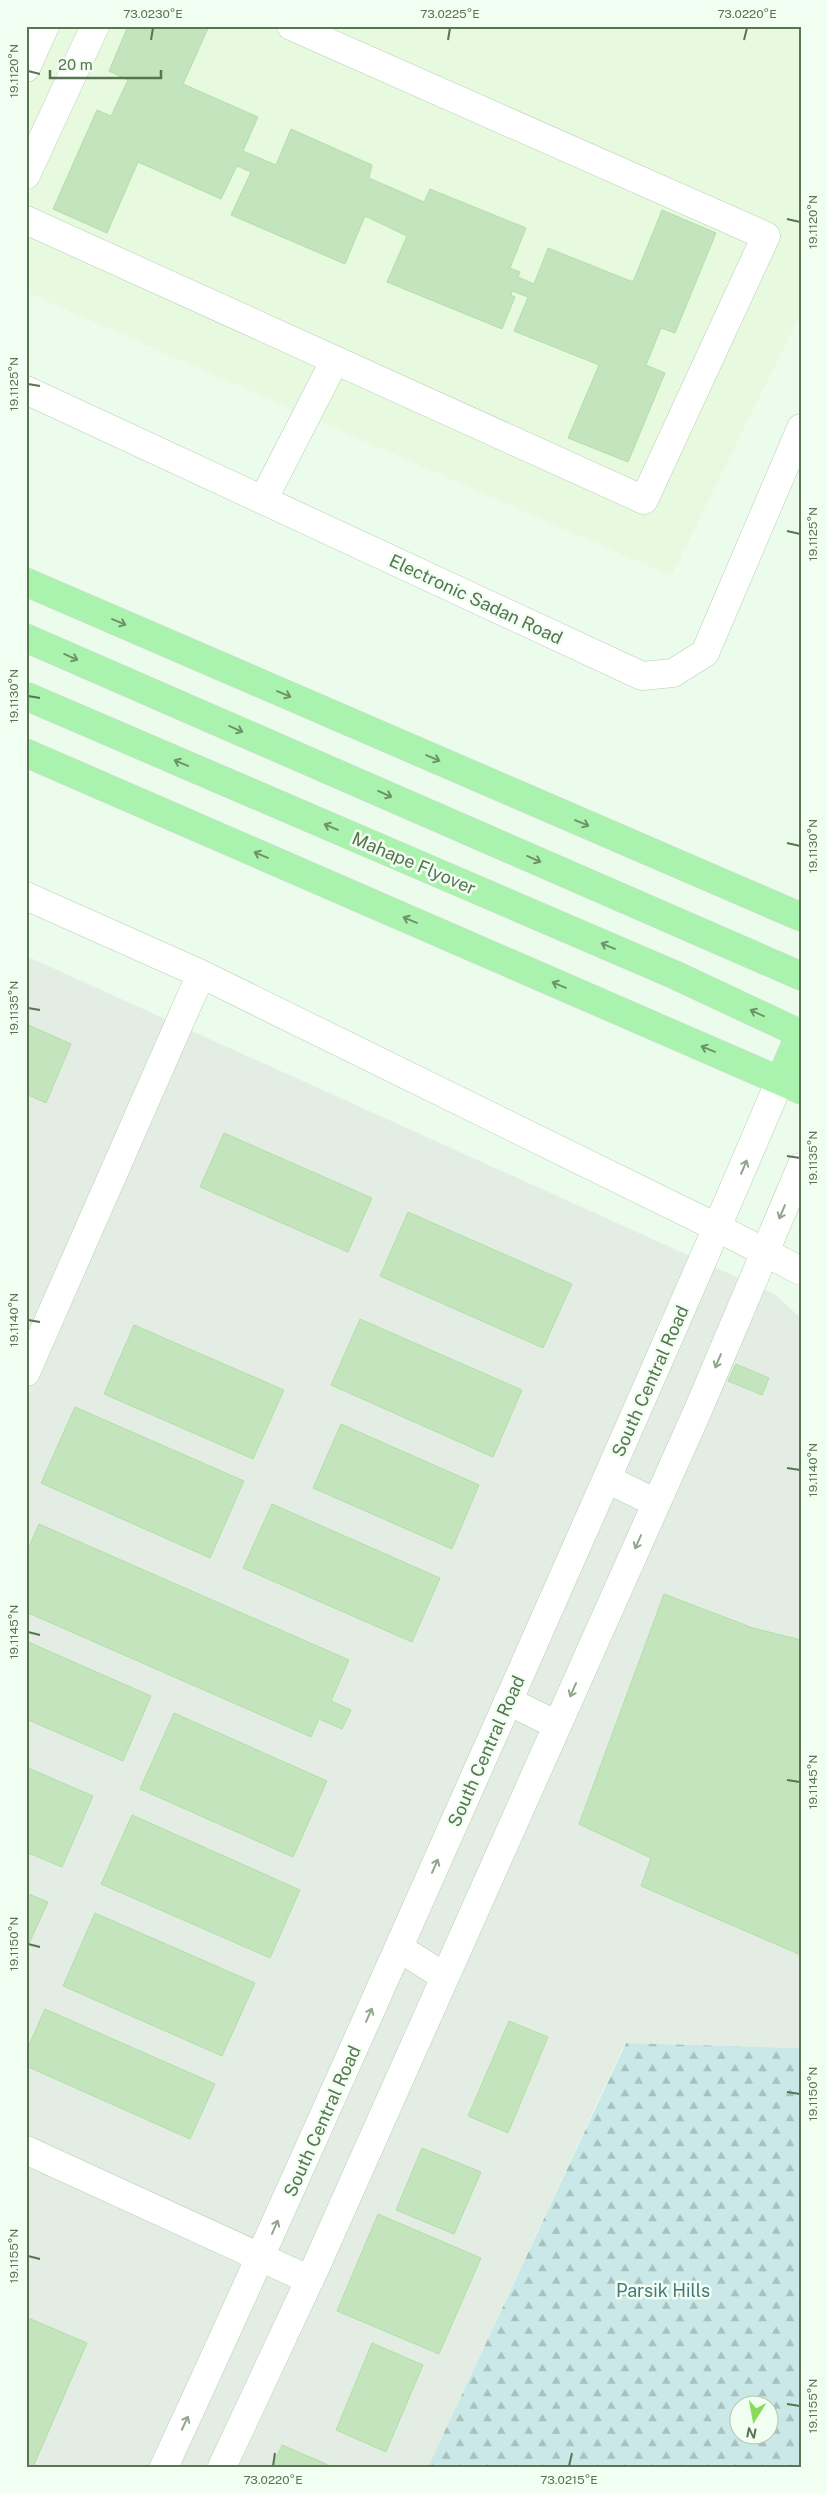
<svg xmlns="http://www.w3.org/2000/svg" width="827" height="2493" font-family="'Public Sans',sans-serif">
	<defs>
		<pattern id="forest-firs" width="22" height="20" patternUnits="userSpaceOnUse" patternTransform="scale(1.25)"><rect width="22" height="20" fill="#cae8e8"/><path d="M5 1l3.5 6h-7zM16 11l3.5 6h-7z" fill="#a7c1be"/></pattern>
	</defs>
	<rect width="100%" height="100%" fill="#ebfbec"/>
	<path fill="#e7fae0" d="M26,26h775v287l-130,263 -645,-284z"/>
	<path fill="#e4ede3" d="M26,956l748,338 27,24v730l-176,-5 -197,424h-402z"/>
	<path fill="url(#forest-firs)" fill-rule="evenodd" d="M626,2043l175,5v419h-373zM740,2406h30v30h-30z"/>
	<path fill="#c3e4bc" stroke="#b1e0a6" d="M128,26h81l-26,58 75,33 -15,34 33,14 15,-36 81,36 -3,13 55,24 6,-13 96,39 -16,40 10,4 -2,5 16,7 14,-36 85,34 29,-72 54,23 -41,100 -14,-5 -15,37 19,8 -37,89 -60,-24 31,-73 -85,-34 14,-34 -16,-6 -1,4 4,2 -13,32 -115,-47 20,-46 -42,-20 -20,48 -114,-49 20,-43 -14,-6 -16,33 -83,-37 -31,71 -54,-24 44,-99 14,6 17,-36 -19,-9z
		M26,1024l45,20 -25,59 -20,-9z
		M224,1133l148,65 -24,54 -148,-65z
		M408,1212l164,72 -29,64 -163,-72z
		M360,1319l162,71 -29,67 -162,-72z
		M134,1325l150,65 -31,69 -149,-65z
		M736,1364l33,14 -7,17 -34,-14z
		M75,1407l169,74 -34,77 -169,-75z
		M341,1424l138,61 -27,64 -139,-61z
		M272,1504l168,74 -28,64 -169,-74z
		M39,1524l310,136 -18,41 20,9 -9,19 -23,-10 -8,18 -285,-125v-58z
		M664,1594l89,34 48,12v315l-160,-69 10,-28 -72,-34z
		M26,1641l125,55 -28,65 -97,-42z
		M174,1713l153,68 -34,76 -153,-68z
		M26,1767l67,29 -31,71 -36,-15z
		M132,1815l168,75 -30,68 -169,-74z
		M26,1893l22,9 -22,48z
		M95,1913l160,70 -33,73 -159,-70z
		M45,2009l170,75 -25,55 -164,-73v-14z
		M509,2021l39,16 -40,96 -40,-17z
		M422,2148l59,24 -27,62 -58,-24z
		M378,2214l103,44 -42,96 -102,-43z
		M26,2317l61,26 -54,124h-7z
		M372,2343l51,22 -37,87 -50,-22z
		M282,2445l51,22h-61z"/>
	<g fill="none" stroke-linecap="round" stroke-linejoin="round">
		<g stroke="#b7cfb4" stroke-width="29">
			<path id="minor" d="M26,68l19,-42
				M26,175l69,-149
				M26,220l618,280 122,-264 -475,-210
				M26,390l616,286 31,-3 32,-20 96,-225
				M263,500l72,-140
				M26,896l175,78 517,254 83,43
				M26,1372l175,-398
				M607,1479l49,24
				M508,1701l49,24
				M399,1948l46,29
				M26,2150l284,130
				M164,2467c118,-254 230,-510 344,-765 91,-207 184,-413 272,-622
				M222,2467l95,-203 381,-854 103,-243"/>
		</g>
		<g stroke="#d0d8ce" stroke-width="29">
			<path id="major" d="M26,582l775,335
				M26,638l775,338
				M26,753l775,337
				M780,1080l21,-48"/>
		</g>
		<use href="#minor" stroke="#fff" stroke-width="28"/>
		<use href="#major" stroke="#aaf3ae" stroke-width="28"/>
		<g stroke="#d0d8ce" stroke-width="29" stroke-linecap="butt">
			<path id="major-bridge" d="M26,696l649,279 126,59"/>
		</g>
		<use href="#major-bridge" stroke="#aaf3ae" stroke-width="28"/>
	</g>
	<defs><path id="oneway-shaft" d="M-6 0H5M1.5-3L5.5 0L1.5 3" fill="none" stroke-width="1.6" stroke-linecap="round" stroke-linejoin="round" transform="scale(1.25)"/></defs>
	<g stroke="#6c9468">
		<use href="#oneway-shaft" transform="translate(119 622) rotate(23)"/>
		<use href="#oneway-shaft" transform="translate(71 657) rotate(24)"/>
		<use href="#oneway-shaft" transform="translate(284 694) rotate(23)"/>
		<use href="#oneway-shaft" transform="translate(236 729) rotate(24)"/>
		<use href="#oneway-shaft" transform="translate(433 758) rotate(23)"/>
		<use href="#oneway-shaft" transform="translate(181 763) rotate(-157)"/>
		<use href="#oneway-shaft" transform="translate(385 794) rotate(24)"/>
		<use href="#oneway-shaft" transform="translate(582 823) rotate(23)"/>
		<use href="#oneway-shaft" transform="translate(331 827) rotate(-157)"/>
		<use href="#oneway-shaft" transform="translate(261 855) rotate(-157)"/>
		<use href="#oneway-shaft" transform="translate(534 859) rotate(24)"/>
		<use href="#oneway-shaft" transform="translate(410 920) rotate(-157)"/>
		<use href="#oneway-shaft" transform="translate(608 946) rotate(-157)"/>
		<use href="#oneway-shaft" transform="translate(559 985) rotate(-157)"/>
		<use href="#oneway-shaft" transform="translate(757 1013) rotate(-155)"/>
		<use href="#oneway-shaft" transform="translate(708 1049) rotate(-157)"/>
	</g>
	<g stroke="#92a58d">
		<use href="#oneway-shaft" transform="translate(744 1167) rotate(-67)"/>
		<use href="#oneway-shaft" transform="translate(782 1212) rotate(113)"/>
		<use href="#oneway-shaft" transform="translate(718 1361) rotate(113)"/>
		<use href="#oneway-shaft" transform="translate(638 1542) rotate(114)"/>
		<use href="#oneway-shaft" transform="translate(573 1690) rotate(114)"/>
		<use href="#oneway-shaft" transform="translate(435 1866) rotate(-66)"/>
		<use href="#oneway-shaft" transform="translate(369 2015) rotate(-66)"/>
		<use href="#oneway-shaft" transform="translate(275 2227) rotate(-66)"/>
		<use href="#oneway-shaft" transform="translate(185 2423) rotate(-65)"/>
	</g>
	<path fill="none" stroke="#587450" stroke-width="2" d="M151,40l2,-12M448,40l2,-12M744,40l3,-12M28,71l12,3M787,219l13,3M28,384l12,2M787,531l13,3M28,696l12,2M787,843l13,3M28,1008l12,2M787,1156l13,2M28,1320l12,2M787,1468l13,2M28,1632l12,3M787,1780l13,2M28,1944l12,3M787,2092l13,2M28,2256l12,3M787,2404l13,2M273,2466l2,-13M569,2466l3,-13"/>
	<g text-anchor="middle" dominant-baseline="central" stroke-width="5" stroke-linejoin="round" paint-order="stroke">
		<g font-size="18" fill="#587450" stroke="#f1fef2">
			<text transform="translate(476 599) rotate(25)">Electronic Sadan Road</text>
			<text transform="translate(414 863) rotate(23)">Mahape Flyover</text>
			<text transform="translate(650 1381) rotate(-66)">South Central Road</text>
			<text transform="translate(486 1751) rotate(-66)">South Central Road</text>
			<text transform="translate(322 2121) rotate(-66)">South Central Road</text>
		</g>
		<g font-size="18" fill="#4b787f" stroke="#f1fef2">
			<text x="663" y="2290">Parsik Hills</text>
		</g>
	</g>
	<rect width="827" height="2493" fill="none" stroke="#f1fef2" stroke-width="55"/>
	<g transform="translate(754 2420) rotate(191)"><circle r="24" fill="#f1fef2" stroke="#b4c7b1"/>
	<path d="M0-4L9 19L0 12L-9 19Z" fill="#88da5b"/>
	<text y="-8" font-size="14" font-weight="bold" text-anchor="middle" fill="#587450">N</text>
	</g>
	<path d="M50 70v8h111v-8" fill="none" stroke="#587450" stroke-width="2.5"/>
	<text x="58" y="70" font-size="15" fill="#587450" stroke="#f1fef2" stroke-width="4" paint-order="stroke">20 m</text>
	<rect x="28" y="28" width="772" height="2438" fill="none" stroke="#587450" stroke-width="2"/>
	<g font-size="12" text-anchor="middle" fill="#587450">
		<text x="153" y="18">73.0230°E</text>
		<text x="450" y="18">73.0225°E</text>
		<text x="747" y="18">73.0220°E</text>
		<text transform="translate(14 71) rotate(-90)" y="4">19.1120°N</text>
		<text transform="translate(813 222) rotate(-90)" y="4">19.1120°N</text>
		<text transform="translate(14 384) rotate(-90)" y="4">19.1125°N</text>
		<text transform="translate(813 534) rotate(-90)" y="4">19.1125°N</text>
		<text transform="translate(14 696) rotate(-90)" y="4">19.1130°N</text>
		<text transform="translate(813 846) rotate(-90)" y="4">19.1130°N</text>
		<text transform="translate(14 1008) rotate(-90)" y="4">19.1135°N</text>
		<text transform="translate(813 1158) rotate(-90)" y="4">19.1135°N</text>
		<text transform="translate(14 1320) rotate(-90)" y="4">19.1140°N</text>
		<text transform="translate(813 1470) rotate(-90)" y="4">19.1140°N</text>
		<text transform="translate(14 1632) rotate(-90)" y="4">19.1145°N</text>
		<text transform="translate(813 1782) rotate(-90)" y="4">19.1145°N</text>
		<text transform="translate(14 1944) rotate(-90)" y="4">19.1150°N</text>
		<text transform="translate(813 2094) rotate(-90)" y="4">19.1150°N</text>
		<text transform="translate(14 2256) rotate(-90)" y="4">19.1155°N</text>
		<text transform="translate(813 2406) rotate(-90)" y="4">19.1155°N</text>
		<text x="273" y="2484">73.0220°E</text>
		<text x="569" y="2484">73.0215°E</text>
	</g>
</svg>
